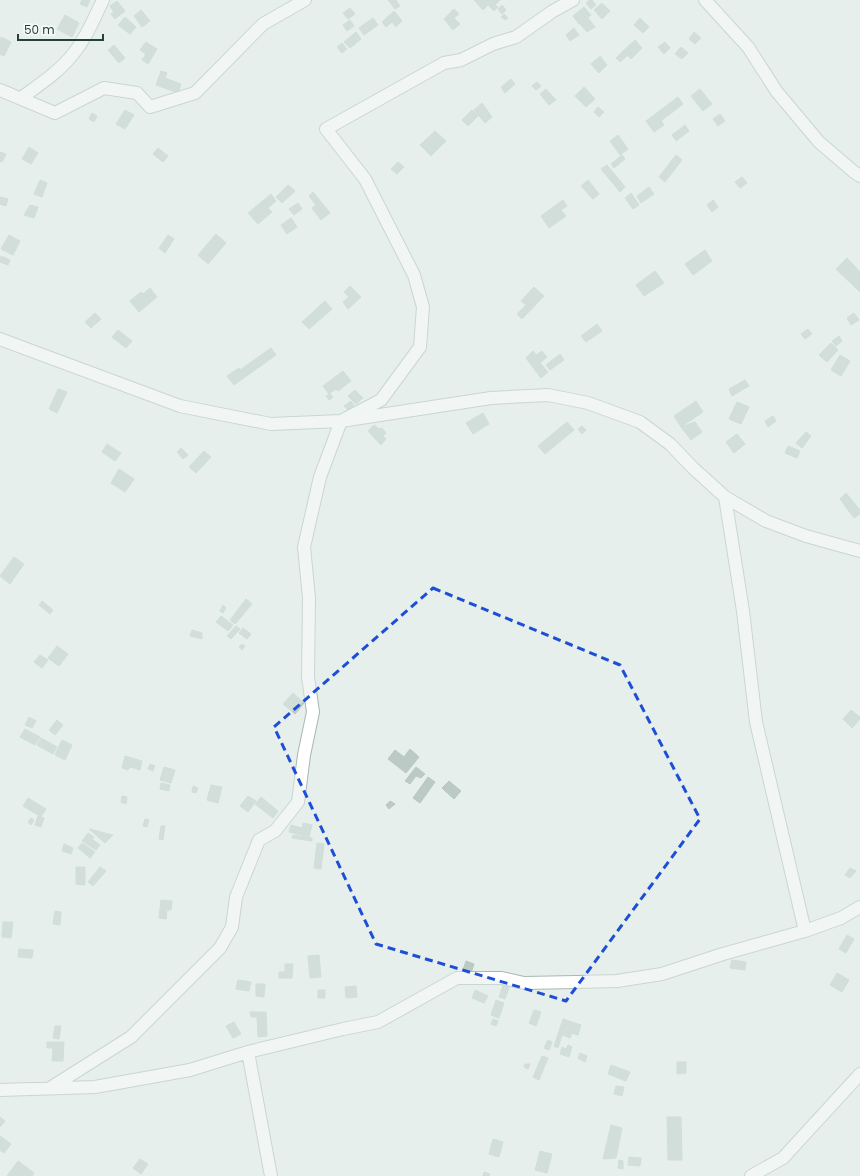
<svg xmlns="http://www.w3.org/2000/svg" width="860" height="1176" font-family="Poppins,sans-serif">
	<rect width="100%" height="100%" fill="#e6efeb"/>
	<path fill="#bbcac4" stroke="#b8c9c2" d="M82,0h8l-3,7 -7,-3z
		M388,0h8l4,6 -5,3z
		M474,0h26l-5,5 3,2 -4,4 -6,-6 -5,5z
		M590,0h2l4,5 -5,4 -5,-6z
		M117,1l8,10 -10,8 -4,-5 3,-2 -4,-6z
		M602,3l8,8 -8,8 -8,-9z
		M502,5l4,5 -4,4 -4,-5z
		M584,7l7,8 -12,9 -6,-8z
		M350,8l5,6 -7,5 -5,-6z
		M454,9l5,5 -5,4 6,6 -7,6 -9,-11z
		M141,10l9,11 -8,6 -8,-11z
		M394,11l8,10 -6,6 -4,-5 -6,5 -4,-5z
		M504,14l4,4 -3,2 -4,-3z
		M65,15l14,8 -7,14 -15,-8z
		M125,17l11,10 -6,7 -12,-9z
		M373,18l5,7 -14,10 -5,-7z
		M588,18l7,9 -8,5 -7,-8z
		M640,18l9,9 -6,6 -9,-8z
		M350,20l4,6 -7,5 -4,-6z
		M574,28l5,7 -9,6 -4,-6z
		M356,32l5,7 -11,9 -6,-6z
		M694,32l7,6 -6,6 -6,-5z
		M1,37l10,5 -7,14 -4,-2z
		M635,40l7,8 -11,11 -8,-8z
		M146,42l11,7 -9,15 -6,-4 4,-6 -6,-4z
		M665,42l5,6 -6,6 -6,-7z
		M342,43l5,6 -5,4 -5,-6z
		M114,45l11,13 -6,5 -11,-13z
		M681,47l7,6 -6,6 -7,-5z
		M623,51l4,5 -7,6 -4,-4z
		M600,56l7,9 -8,8 -8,-9z
		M161,71l6,2 -2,5 16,6 -3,9 -22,-8z
		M511,79l4,5 -10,9 -4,-6z
		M537,82l4,4 -5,4 -4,-4z
		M584,87l11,12 -9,8 -11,-11z
		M546,89l10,11 -7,5 -9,-11z
		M700,89l12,15 -9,7 -12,-15z
		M678,97l5,7 -22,17 3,4 -10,7 -8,-11z
		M482,103l10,14 -7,6 -11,-13z
		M598,107l6,5 -5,5 -5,-5z
		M125,110l9,5 -9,14 -9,-5z
		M472,110l6,6 -10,10 -6,-6z
		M92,113l5,3 -3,6 -5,-3z
		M720,114l5,7 -7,5 -5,-7z
		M685,125l4,6 -13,10 -4,-6z
		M435,131l11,10 -15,15 -11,-11z
		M618,135l10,14 -8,6 -10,-14z
		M29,147l9,6 -7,11 -9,-5z
		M158,148l10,8 -5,6 -10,-8z
		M0,152l6,2 -4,8 -2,-1z
		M622,155l3,4 -11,9 -3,-4z
		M676,155l6,5 -17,22 -6,-5z
		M398,162l6,5 -7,7 -6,-5z
		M607,165l18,22 -5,5 -19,-23z
		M742,177l5,6 -7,5 -5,-6z
		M40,180l7,3 -5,14 -8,-3z
		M588,180l11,14 -6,5 -12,-13z
		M288,185l7,6 -13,12 -6,-6z
		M649,187l5,7 -13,9 -4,-7z
		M313,192l17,21 -9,7 -9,-12 4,-3 -7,-9z
		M631,193l8,12 -6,4 -8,-11z
		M271,194l5,7 -8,7 4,4 -14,12 -10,-11z
		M0,197l8,2 -2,7 -6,-2z
		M563,200l4,6 -6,4 5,6 -17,12 -8,-12z
		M713,200l5,7 -6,5 -5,-7z
		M298,203l4,6 -8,6 -5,-6z
		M30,205l8,2 -4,11 -10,-3z
		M291,218l6,9 -10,7 -6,-9z
		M216,234l10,9 -18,21 -10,-9z
		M9,235l11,6 -7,14 -12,-6z
		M168,235l6,4 -9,14 -6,-5z
		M705,250l7,11 -19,14 -8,-11z
		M1,256l9,4 -2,5 -8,-3z
		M847,258l13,14v20l-24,-23z
		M655,271l9,12 -20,13 -8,-11z
		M350,286l11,11 -13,12 -5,-7 6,-5 -5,-5z
		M534,287l10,9 -22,23 -5,-5 9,-9 -5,-4z
		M150,288l7,9 -18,15 -9,-11 11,-9 2,2z
		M325,301l7,8 -23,20 -7,-7z
		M95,313l6,6 -10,9 -6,-6z
		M854,313l5,7 -8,5 -4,-7z
		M597,324l5,7 -16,11 -5,-6z
		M808,329l4,5 -7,5 -4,-5z
		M118,330l14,11 -6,7 -14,-11z
		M839,336l3,5 -6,5 -4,-5z
		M831,343l7,7 -11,12 -8,-7z
		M271,348l5,7 -42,30 -7,-9 12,-8 1,2z
		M533,351l3,4 6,-4 5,6 -7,6 8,9 -7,6 -15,-20z
		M560,354l4,6 -14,10 -4,-5z
		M840,355l10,6 -9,15 -10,-6z
		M343,371l8,10 -13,10 -2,-2 -7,5 -6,-8z
		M745,380l4,6 -17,10 -3,-7z
		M58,389l9,3 -10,21 -8,-4z
		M355,390l8,8 -7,6 -8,-8z
		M330,394l3,3 -4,3 -3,-4z
		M351,401l3,4 -6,5 -4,-4z
		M696,401l7,11 -22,15 -7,-11z
		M737,402l12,5 -8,17 -12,-5z
		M483,413l6,11 -16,10 -7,-11z
		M773,416l3,5 -8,6 -3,-6z
		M567,422l7,8 -29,24 -7,-8z
		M695,422l7,10 -11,8 -10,-13z
		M374,425l5,4 3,-1 4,5 -3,3 3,3 -5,6 -13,-14z
		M582,426l4,4 -4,4 -4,-5z
		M806,432l5,4 -9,12 -6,-5z
		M737,434l8,10 -11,9 -8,-11z
		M107,444l14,9 -6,8 -13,-9z
		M788,446l12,5 -3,7 -12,-5z
		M181,448l7,7 -5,4 -6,-7z
		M204,451l7,6 -15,16 -7,-6z
		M119,469l15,10 -9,13 -14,-9z
		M846,493l14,17v4l-6,4 -14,-19z
		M14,557l10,7 -14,20 -10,-8z
		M246,599l6,5 -17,20 -5,-4z
		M42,601l11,9 -3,4 -11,-9z
		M223,605l3,3 -3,5 -3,-2z
		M221,616l12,9 -5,6 -12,-9z
		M236,626l4,3 -9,10 -4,-3z
		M243,628l8,6 -4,5 -8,-6z
		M192,630l10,3v6l-12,-3z
		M242,644l3,2 -3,4 -3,-3z
		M57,646l11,8 -9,12 -11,-8z
		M40,655l8,5 -6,8 -8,-6z
		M293,693l11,10 -9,11 -12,-10z
		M851,710l9,7v2l-8,9 -9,-9z
		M29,717l7,4 -4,7 -7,-3z
		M57,720l6,5 -8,10 -6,-5z
		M25,729l15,8 -5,8 -15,-8z
		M41,738l16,9 -4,7 -16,-9z
		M62,740l10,5 -7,15 -10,-5z
		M410,749l9,8 -13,16 -18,-14 7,-9 9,7z
		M125,756l17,5 -2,9 -10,-3 -2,3 -6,-2z
		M150,764l5,2 -2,5 -5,-2z
		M164,767l11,3 -4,13 -11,-3z
		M416,767l9,7 -4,4 -5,-2 -6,8 -5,-3z
		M428,777l7,5 -15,21 -7,-5z
		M449,781l12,10 -7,8 -12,-11z
		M161,783l9,2 -1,6 -9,-2z
		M211,785l11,2 -4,16 -11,-3z
		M193,786l5,2 -2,5 -4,-1z
		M122,796l5,1 -1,7 -5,-2z
		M248,796l8,5 -8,11 -8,-6z
		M261,797l17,14 -5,7 -18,-14z
		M28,798l18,11 -5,8 -18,-11z
		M390,801l5,3 -6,5 -3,-4z
		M38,816l6,2 -3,9 -6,-2z
		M31,818l3,2 -3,5 -3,-3z
		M145,819l4,1 -2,7 -4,-1z
		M303,823l9,2 -3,12 -20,-5 2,-7 11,3z
		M161,826h4l-2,14 -4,-1z
		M89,829l24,6 -8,8z
		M88,833l6,4 -2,2 8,6 -4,5 -14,-9z
		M293,835l19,3v3l-20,-3z
		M82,843l13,9 -5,6 -12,-10z
		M317,843l7,1 -3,25 -7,-1z
		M64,844l9,4 -2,6 -9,-3z
		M76,867h9v18l-9,-1z
		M100,867l6,4 -13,15 -5,-4z
		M850,868l6,3 -6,7 -5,-3z
		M161,900l11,1 -1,9h-4l-1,9 -7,-1z
		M55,911l6,1 -1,13 -7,-1z
		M3,922h10l-2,16 -9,-1z
		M847,935l7,4 -8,14 -7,-4z
		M19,949l14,1 -1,8 -14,-1z
		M319,955l2,22 -11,1 -2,-22z
		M732,960l14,2 -1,8 -15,-2z
		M466,961l8,3 -3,9 -8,-3z
		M285,964h8l-1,14h-13v-6h6z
		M837,973l12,7 -7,12 -12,-7z
		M238,980l13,2 -2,9 -13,-2z
		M504,983l6,2 -5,14 -6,-2z
		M256,984h9l-1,13 -8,-1z
		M356,986l1,11 -11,1 -1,-11z
		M318,990h7v8h-7z
		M475,990l13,6 -4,7 -12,-5z
		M496,1000l8,3 -5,15 -8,-3z
		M534,1010l7,2 -5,14 -7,-3z
		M250,1012h16l1,24 -9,1 -1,-20h-6z
		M493,1019l5,2 -2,5 -5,-2z
		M563,1019l18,6 -3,10 -6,-2 -2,5 -8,-3 -4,13 -4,-2z
		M234,1022l7,12 -8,4 -7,-12z
		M55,1026h6l-2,13 -6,-1z
		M548,1040l4,2 -3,8 -5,-2z
		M47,1042h17l-1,19h-11l1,-13h-6z
		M568,1045l4,2 -3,10 -9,-3 2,-7 4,2z
		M580,1053l7,3 -2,6 -7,-4z
		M542,1056l6,2 -9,22 -6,-3z
		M677,1062h9v11l-9,1z
		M525,1064h5l-2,5 -4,-2z
		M611,1065l19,7 -4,9 -18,-7z
		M616,1086l8,1 -2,9 -8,-2z
		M0,1117l5,4 -5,6z
		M667,1117h14l1,43h-14z
		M611,1125l11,3 -6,30 -13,1z
		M0,1136l11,8 -7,9 -4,-3z
		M493,1139l10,3 -4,15 -10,-3z
		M540,1151l12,3 -5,19 -12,-3z
		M629,1157l12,1 -1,8 -12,-1z
		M140,1159l8,5 -7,10 -8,-6z
		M619,1160l4,1v8l-5,-1z
		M18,1161l16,12 -2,3h-25z
		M484,1172l6,2 -1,2h-6z"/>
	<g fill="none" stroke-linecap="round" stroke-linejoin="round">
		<g stroke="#a8b8b2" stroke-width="14">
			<path id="minor" d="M705,0l43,47 29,45 42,50 35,30 6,4
				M0,90l55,23 49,-25 33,5 13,14 45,-14 68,-69 42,-24
				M21,98c18,-13 38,-26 52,-44 13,-15 21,-36 30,-54
				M0,339l180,67 91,18 70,-3 150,-23 57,-3 40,8 52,19 30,22 23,24 32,29 41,24 40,15 54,15
				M725,497l18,114 13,111 49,209
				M248,1052l23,124
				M50,1088l81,-51 89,-89 12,-21 4,-30 23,-57 16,-9 23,-29 6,-47 9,-43 -5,-35 1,-79 -5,-51 16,-70 21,-56 40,-21 39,-53 3,-40 -9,-32 -49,-96 -39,-50 118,-66 17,-3 32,-16 23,-7 37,-26 20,-11
				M0,1090l95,-3 95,-17 58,-18 95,-23 35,-7 79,-44h45l22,5 53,-1 40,-1 45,-7 61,-20 82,-23 36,-13 19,-11
				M751,1176l32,-18 77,-84"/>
		</g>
		<use href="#minor" stroke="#fff" stroke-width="12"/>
	</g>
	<path d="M0 0H860V1176H0ZM433,588l187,77 80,154 -134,182 -190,-57 -102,-217z" fill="#e6efeb" fill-opacity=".55" fill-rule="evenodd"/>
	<path fill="none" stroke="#1d4ed8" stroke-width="3" stroke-dasharray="8 5" stroke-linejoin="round" d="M433,588l187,77 80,154 -134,182 -190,-57 -102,-217z"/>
	<path d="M18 34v6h85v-6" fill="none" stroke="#24423a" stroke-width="2"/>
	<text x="24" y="34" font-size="12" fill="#24423a" stroke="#f7fbf9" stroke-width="3" paint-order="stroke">50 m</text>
</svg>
